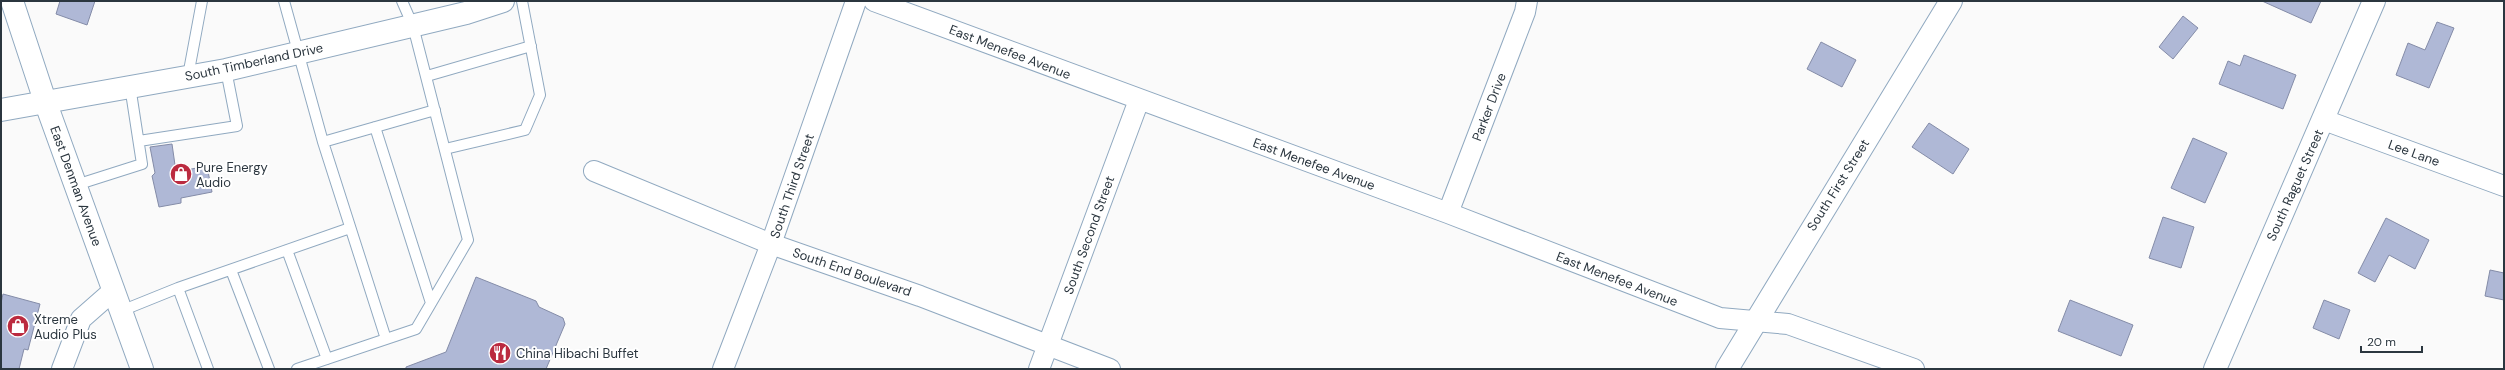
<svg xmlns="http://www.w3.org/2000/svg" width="2505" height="370" font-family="'DM Sans',sans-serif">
	<rect width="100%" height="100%" fill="#fafafa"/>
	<path fill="#afb8d6" stroke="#848ca8" d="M60,1h35l-8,24 -31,-11z
		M2262,1h59l-10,22z
		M2183,16l15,12 -25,31 -14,-12z
		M2437,22l17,6 -25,60 -33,-13 12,-32 17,7z
		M1821,42l35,18 -14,27 -35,-18z
		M2244,55l52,20 -13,34 -64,-25 9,-23 12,5z
		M1929,123l40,26 -16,25 -41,-27z
		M2193,138l34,15 -22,50 -34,-15z
		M172,144l4,28 31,-6 5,26 -31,6v5l-22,4 -7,-31 3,-3 -5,-26z
		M2163,217l31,10 -13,41 -32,-10z
		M2386,218l43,22 -14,29 -26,-14 -14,27 -17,-9z
		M2490,270l14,3v27l-19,-4z
		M476,277l60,24 3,6 24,11 2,6 -19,45h-140v-2l40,-15z
		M3,294l37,10 -12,46 -4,-1 -5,20h-18v-66z
		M2070,300l63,25 -12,31 -63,-25z
		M2324,300l26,10 -11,29 -26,-11z"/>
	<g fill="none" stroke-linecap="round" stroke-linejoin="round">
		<g stroke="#90a9c0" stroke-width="12">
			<path id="service" d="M284,1l39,141 63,197
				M188,76l14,-75
				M427,76l104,-30
				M375,127l56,176
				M139,141l98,-15 -11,-56
				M323,142l112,-32
				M445,149l80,-19 15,-35 -18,-94
				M76,185l66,-21 -12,-78
				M287,250l40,109
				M231,270l38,99
				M178,288l172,-60
				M121,311l57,-23 30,81
				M297,369l119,-40 52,-89 -55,-214 -11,-25"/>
		</g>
		<g stroke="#90a9c0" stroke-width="22">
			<path id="minor" d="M874,1l574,212 272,105 68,6 126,45
				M2324,120l180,66
				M594,171l177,73 149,52 190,73
				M1448,213l77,-201 2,-11
				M62,369l19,-50 33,-29
				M723,369l48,-125 85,-243
				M1039,369l100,-269"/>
		</g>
		<g stroke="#90a9c0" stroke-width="24">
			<path id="tertiary" d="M1727,369l224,-368
				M2215,369l159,-368"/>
		</g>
		<g stroke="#90a9c0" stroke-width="24">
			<path id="secondary" d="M12,1l33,100 97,268"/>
		</g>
		<g stroke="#90a9c0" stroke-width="24">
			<path id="primary" d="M1,110l225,-40 240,-57 37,-12"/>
		</g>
		<use href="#service" stroke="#fff" stroke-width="10"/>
		<use href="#minor" stroke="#fff" stroke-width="20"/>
		<use href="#tertiary" stroke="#fff" stroke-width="22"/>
		<use href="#secondary" stroke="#fff" stroke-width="22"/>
		<use href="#primary" stroke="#fff" stroke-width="22"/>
	</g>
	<defs>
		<g id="shop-disc" transform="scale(1.15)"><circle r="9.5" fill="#bb2a3f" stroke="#fff"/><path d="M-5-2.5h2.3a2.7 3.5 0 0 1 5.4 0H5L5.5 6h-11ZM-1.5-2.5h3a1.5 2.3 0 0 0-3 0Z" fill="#fff"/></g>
		<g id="restaurant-disc" transform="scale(1.15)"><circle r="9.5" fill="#bb2a3f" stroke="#fff"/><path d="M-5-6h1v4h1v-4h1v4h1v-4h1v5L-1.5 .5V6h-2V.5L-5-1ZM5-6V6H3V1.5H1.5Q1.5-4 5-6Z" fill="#fff"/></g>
	</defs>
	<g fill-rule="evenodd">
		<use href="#shop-disc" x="181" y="174"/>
		<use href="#shop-disc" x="18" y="326"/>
		<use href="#restaurant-disc" x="500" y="353"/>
	</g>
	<g text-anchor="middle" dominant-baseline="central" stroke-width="4" stroke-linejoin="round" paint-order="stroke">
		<g font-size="13" fill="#2b363f" stroke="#fff">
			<text transform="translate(1010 52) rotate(21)">East Menefee Avenue</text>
			<text transform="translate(254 62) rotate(-12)">South Timberland Drive</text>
			<text transform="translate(1489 107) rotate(-69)">Parker Drive</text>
			<text transform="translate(2414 153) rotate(20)">Lee Lane</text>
			<text transform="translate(1314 164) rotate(20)">East Menefee Avenue</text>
			<text transform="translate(1838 185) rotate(-58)">South First Street</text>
			<text transform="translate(2295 185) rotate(-66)">South Raguet Street</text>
			<text transform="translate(76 186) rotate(70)">East Denman Avenue</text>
			<text transform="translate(792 186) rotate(-71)">South Third Street</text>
			<text transform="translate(1089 235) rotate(-70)">South Second Street</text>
			<text transform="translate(852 272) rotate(19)">South End Boulevard</text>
			<text transform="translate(1617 279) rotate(21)">East Menefee Avenue</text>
		</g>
		<g font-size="13" fill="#2b363f" stroke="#fff" text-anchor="start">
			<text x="196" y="167">Pure Energy<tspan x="196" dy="15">Audio</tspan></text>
			<text x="34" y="319">Xtreme<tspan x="34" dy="15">Audio Plus</tspan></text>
			<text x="516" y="353">China Hibachi Buffet</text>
		</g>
	</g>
	<rect width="2505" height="370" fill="none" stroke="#2b363f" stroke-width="4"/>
	<path d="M2361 346v6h61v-6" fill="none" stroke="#2b363f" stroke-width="2"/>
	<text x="2367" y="346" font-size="12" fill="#2b363f" stroke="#ffffff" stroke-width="3" paint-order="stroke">20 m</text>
</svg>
